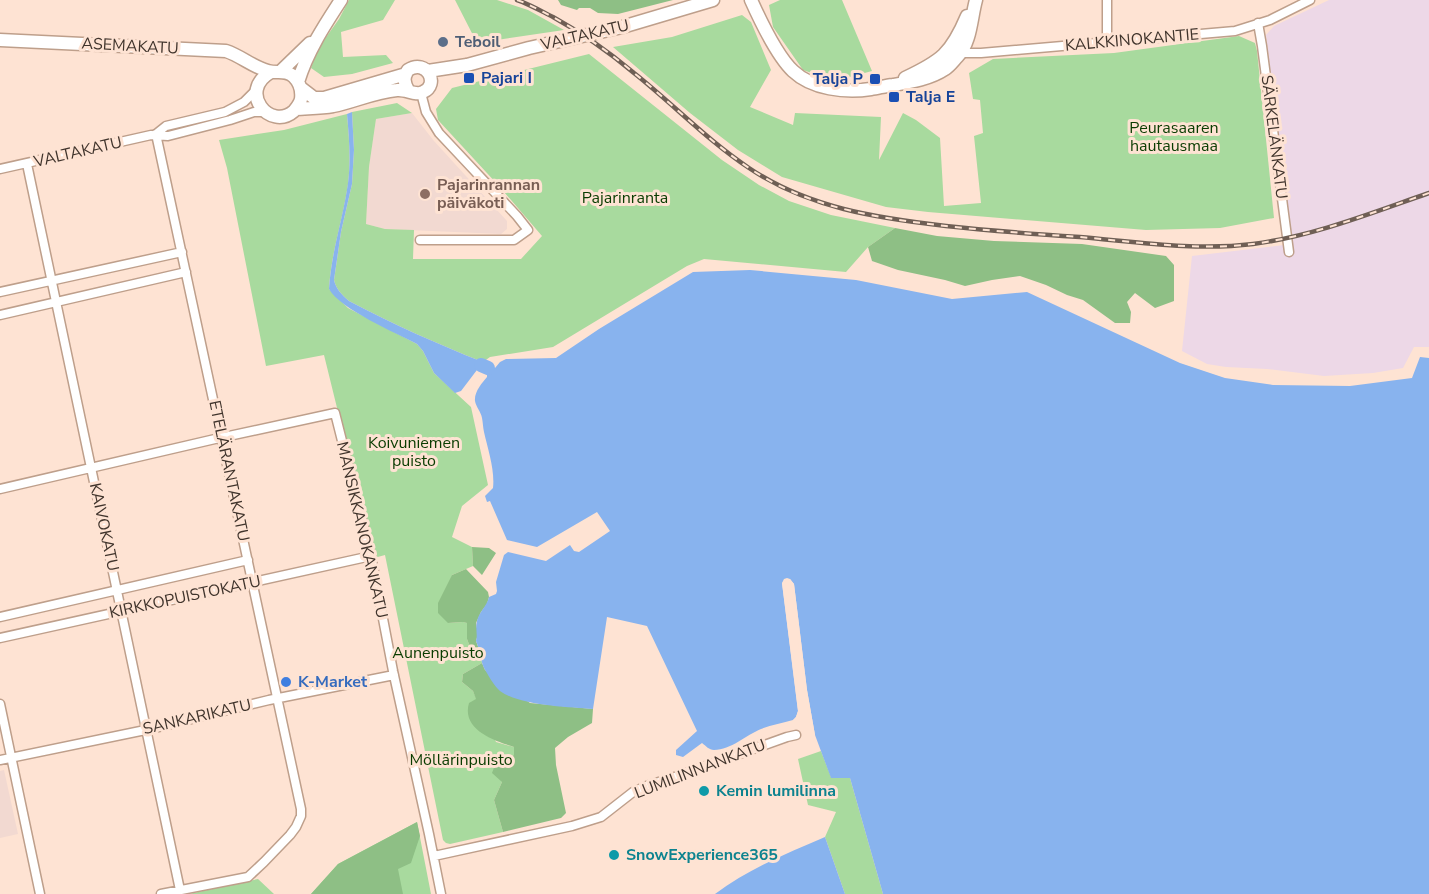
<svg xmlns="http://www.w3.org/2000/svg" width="1429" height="894" font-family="'Nunito Sans',sans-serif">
	<rect width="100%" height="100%" fill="#fee3d3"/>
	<path fill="#edd8e7" d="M1329,0h100v347h-15l-11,21 -30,5 -49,3 -57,-7 -41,-2 -19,-3 -25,-13 10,-95 100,-12 -26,-209 8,-9z"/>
	<path fill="#f2d9d1" d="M412,113l22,28 73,80v8l-6,5 -116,-5 -19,-5 3,-57 7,-48z
		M4,770l14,64 -18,4v-67z"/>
	<path fill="#a8da9e" d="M349,0h46l-12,20 -42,12 2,25 43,-2 7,8 -41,11 -28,3 -13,-9 6,-18 22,-31z
		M455,0h42l31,10 36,20 -87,13z
		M780,0h62l30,71 -37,10 -32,-11 -30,-43 -4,-22z
		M742,15l9,7 20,48 -21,37 43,18 2,-12 86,4 -2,43 24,-47 13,7 24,18 4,68 37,-3 -7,-67 9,-3 -3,-33 -7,-1 -4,-26 24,-14 121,-6 125,-17 16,7 2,8 17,167 -54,10 -74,2 -218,-18 -42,-5 -104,-30 -44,-27 -48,-37 -77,-66 59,-10z
		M589,54l133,106 37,25 30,16 42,14 64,13 -27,19 -22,25 -142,-13 -17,7 -134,81 -63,10 -7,5c-46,-18 -90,-38 -134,-61 -7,-6 -13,-12 -15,-21l7,-48 11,-48 2,-34 -2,-38 45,-9 15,10 -36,6 -7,48 -3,57 19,5 29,1 -1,29h108l21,-23 -44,-51 -60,-65 -2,-11 16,-21z
		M347,114c2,23 4,46 1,70 -5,35 -17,69 -19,105l19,19 69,36 6,7 11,22 37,34 17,78 -26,21 -10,31 20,10 1,19 -21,9 -4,48 15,-1 5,1 -1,16 3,8 10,5 2,11 -19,11 -1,8 11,9 23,51 18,5v8l-19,9 7,18 -8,18 9,32 -53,12 -4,-1 -3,-3 -58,-285 -11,3 -50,-203 -58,11 -39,-198 -8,-28 65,-10z
		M821,751l10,26 19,1 33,116h-38l-20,-57 11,-25 -28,-7 -10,-46z
		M417,822l14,72h-120l27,-30z
		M258,879l16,15h-85z"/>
	<path fill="#8ebf85" d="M558,0h115l-55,14 -20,-1 -8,-5h-11l-2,2 -16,-5z
		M895,228l42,8 57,5 88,3 84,12 8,9v36l-19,7 -20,-15 -8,9 4,10 -1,11h-15l-32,-23 -16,-5 -21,-10 -26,-9 -28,4 -27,6 -20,-6 -47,-10 -26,-9 -4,-14z
		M472,547l17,1 7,5 -14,22 -9,-9z
		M466,569l22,23 1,5 -2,7 -6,8 -5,11 2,11 -2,7 4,11 -10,-5 -3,-8v-16l-4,-1 -15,1 -10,-10v-10l14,-28z
		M482,663l3,7 45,33 63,6 -1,14 -24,14 -13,11 1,17 10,48 -5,5 -58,14 -9,-32 8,-18 -10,-9 3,-8 19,-10v-8c-19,-6 -53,-17 -45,-44l7,-4 -3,-8 -11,-9 1,-8z
		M417,822l3,14 -9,27 -13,6 5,25h-92l27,-30z"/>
	<path fill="#88b3ee" d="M352,112l2,38 -2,34 -11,48 -7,48c2,9 8,15 15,21 44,23 88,43 134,61l-22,29 -6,2 -21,-20 -11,-22 -6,-7c-21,-11 -77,-35 -88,-55 2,-36 14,-70 19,-106 3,-23 1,-46 -1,-69z
		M750,270l106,10 96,19 75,-7 153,71 45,15 48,7 77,1 62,-8 8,-21 9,1v536h-546l-33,-116h-19l-16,-43 -8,-45 -13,-106 -4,-5 -8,4 16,128 -2,6 -3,3c-10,3 -22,5 -32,9 -15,6 -30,21 -47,21 -5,0 -8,-4 -12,-7l-19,14 -7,-2v-5l21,-19 -50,-105 -40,-9 -14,92c-25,-2 -72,-3 -93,-18 -6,-5 -12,-16 -16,-23 -4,-9 -4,-18 -8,-27 2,-7 -1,-13 1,-20 2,-9 10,-15 12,-24l7,-3 1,-3 -1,-9 8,-27 4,-3 38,9 24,-16 4,6 5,1 31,-21 -13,-19 -60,35 -30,-7 -17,-39 -3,1 -2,-6 8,-8c2,-18 -5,-38 -9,-56 -1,-4 -1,-9 -2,-14 -1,-6 -6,-11 -7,-17 -1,-9 7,-18 12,-24v-8l2,-2 6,1 5,-6 6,-3 50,-1 43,-29 94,-57z
		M825,837l20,57h-130c33,-25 73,-41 110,-57z"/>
	<path fill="#fee3d3" d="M787,578l3,1 4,5 13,106 8,45h-3l-8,-45 -13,-105 -3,-4 -3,3 16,127 -2,8 -2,1h-4l3,-3 2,-6 -16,-128 2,-4z"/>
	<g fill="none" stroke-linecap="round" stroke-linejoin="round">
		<path stroke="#88b3ee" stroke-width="14" d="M481,365l7,3"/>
		<g stroke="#be9f8b" stroke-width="11">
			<path id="street" d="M1107,0v43
				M1258,23l4,23 27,206
				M958,53h23l254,-22 35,-11 40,-20
				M156,134l145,675v7l-5,11 -6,8 -26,27 -16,15 -87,17
				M156,134l10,-8 59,-14 19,-10 12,-12
				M27,164l153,726
				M0,169l151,-34 17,1 62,-16 24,-8h11
				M420,240h94l14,-10 -11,-14 -78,-83 -13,-21 -5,-19
				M0,292l182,-40
				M0,315l186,-43
				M0,489l215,-50 120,-26 36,143 22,115 36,163 12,60
				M0,617l248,-57
				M0,638l371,-82
				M0,704l40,190
				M0,760l155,-32 114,-28 125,-25
				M434,856l138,-30 29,-9 32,-25 16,-7 23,-7 115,-41 9,-2"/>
		</g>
		<g stroke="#be9f8b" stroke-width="15">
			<path id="secondary" d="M751,0c9,20 26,56 42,71 19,18 52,22 78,18 7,-1 14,-3 22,-4 18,-3 37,-6 52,-16 5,-3 9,-9 13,-13 13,-14 13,-38 18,-56
				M0,40l226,11c15,5 27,16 42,20 9,3 18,-2 26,6 6,6 8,14 7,22 -1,5 -4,8 -7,12 -24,21 -57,-20 -23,-39
				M281,71l29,-28
				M428,71l39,-6 62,-17 93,-21 91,-27
				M905,78c36,-17 46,-24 62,-62
				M298,82c9,-30 26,-56 43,-82
				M301,88l13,10h10l82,-24
				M296,109c12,-1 25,-1 37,-3 21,-4 41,-14 64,-16 9,-1 19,6 26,2 17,-7 4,-34 -15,-22 -5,7 -4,13 0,20"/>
		</g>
		<use href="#street" stroke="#fff" stroke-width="8"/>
		<use href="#secondary" stroke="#fff" stroke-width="12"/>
		<g stroke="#6f5f55" stroke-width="4.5">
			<path id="rail" d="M517,0c12,4 24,11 36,17 29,16 56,35 81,56 39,31 73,67 115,95 59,40 128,50 197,58 45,5 89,8 134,11 57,5 116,14 173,7 61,-8 118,-31 176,-51"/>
		</g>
		<use href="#rail" stroke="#fee3d3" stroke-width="2" stroke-dasharray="7" stroke-linecap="butt"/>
	</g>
	<circle fill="#5c6f8a" stroke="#fee3d3" stroke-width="2" cx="443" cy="42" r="6"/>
	<g fill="#1a4fb4" stroke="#fee3d3" stroke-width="2">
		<rect x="463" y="72" width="12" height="12" rx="3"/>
		<rect x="869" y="73" width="12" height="12" rx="3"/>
		<rect x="888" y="91" width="12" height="12" rx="3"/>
	</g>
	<circle fill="#8d6e63" stroke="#fee3d3" stroke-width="2" cx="425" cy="194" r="6"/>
	<circle fill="#3f7fe0" stroke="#fee3d3" stroke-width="2" cx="286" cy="682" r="6"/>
	<g fill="#0f9aa8" stroke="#fee3d3" stroke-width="2">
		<circle cx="704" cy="791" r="6"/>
		<circle cx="614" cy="855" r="6"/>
	</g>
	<g text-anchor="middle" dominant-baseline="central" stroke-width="6" stroke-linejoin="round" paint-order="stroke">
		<g font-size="16" fill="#40342c" stroke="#fee3d3">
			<text transform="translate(585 35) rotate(-13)">VALTAKATU</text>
			<text transform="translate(1132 40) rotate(-5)">KALKKINOKANTIE</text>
			<text transform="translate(130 46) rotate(3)">ASEMAKATU</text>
			<text transform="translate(1274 137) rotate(83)">SÄRKELÄNKATU</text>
			<text transform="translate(78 152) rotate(-13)">VALTAKATU</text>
			<text transform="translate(229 471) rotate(78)">ETELÄRANTAKATU</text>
			<text transform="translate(104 527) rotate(78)">KAIVOKATU</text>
			<text transform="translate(362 530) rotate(77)">MANSIKKANOKANKATU</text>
			<text transform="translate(185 597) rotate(-12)">KIRKKOPUISTOKATU</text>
			<text transform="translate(197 717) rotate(-13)">SANKARIKATU</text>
			<text transform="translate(700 769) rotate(-21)">LUMILINNANKATU</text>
		</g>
		<g font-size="16" font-weight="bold" fill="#4e5e75" stroke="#fee3d3" text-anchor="start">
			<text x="455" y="42">Teboil</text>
		</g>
		<g font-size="16" font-weight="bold" fill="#164399" stroke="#fee3d3" text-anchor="start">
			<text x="481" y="78">Pajari I</text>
			<text x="863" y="79" text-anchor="end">Talja P</text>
			<text x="906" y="97">Talja E</text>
		</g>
		<g font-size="16" fill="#093c00" stroke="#fee3d3">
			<text x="1174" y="128">Peurasaaren<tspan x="1174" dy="18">hautausmaa</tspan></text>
			<text x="625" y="198">Pajarinranta</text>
			<text x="414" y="443">Koivuniemen<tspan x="414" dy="18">puisto</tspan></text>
			<text x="438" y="653">Aunenpuisto</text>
			<text x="461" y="760">Möllärinpuisto</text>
		</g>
		<g font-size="16" font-weight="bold" fill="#785e54" stroke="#fee3d3" text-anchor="start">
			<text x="437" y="185">Pajarinrannan<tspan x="437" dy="18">päiväkoti</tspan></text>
		</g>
		<g font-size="16" font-weight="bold" fill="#366cbe" stroke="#fee3d3" text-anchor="start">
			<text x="298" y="682">K-Market</text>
		</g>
		<g font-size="16" font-weight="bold" fill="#0d838f" stroke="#fee3d3" text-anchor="start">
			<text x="716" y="791">Kemin lumilinna</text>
			<text x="626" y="855">SnowExperience365</text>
		</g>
	</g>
</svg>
